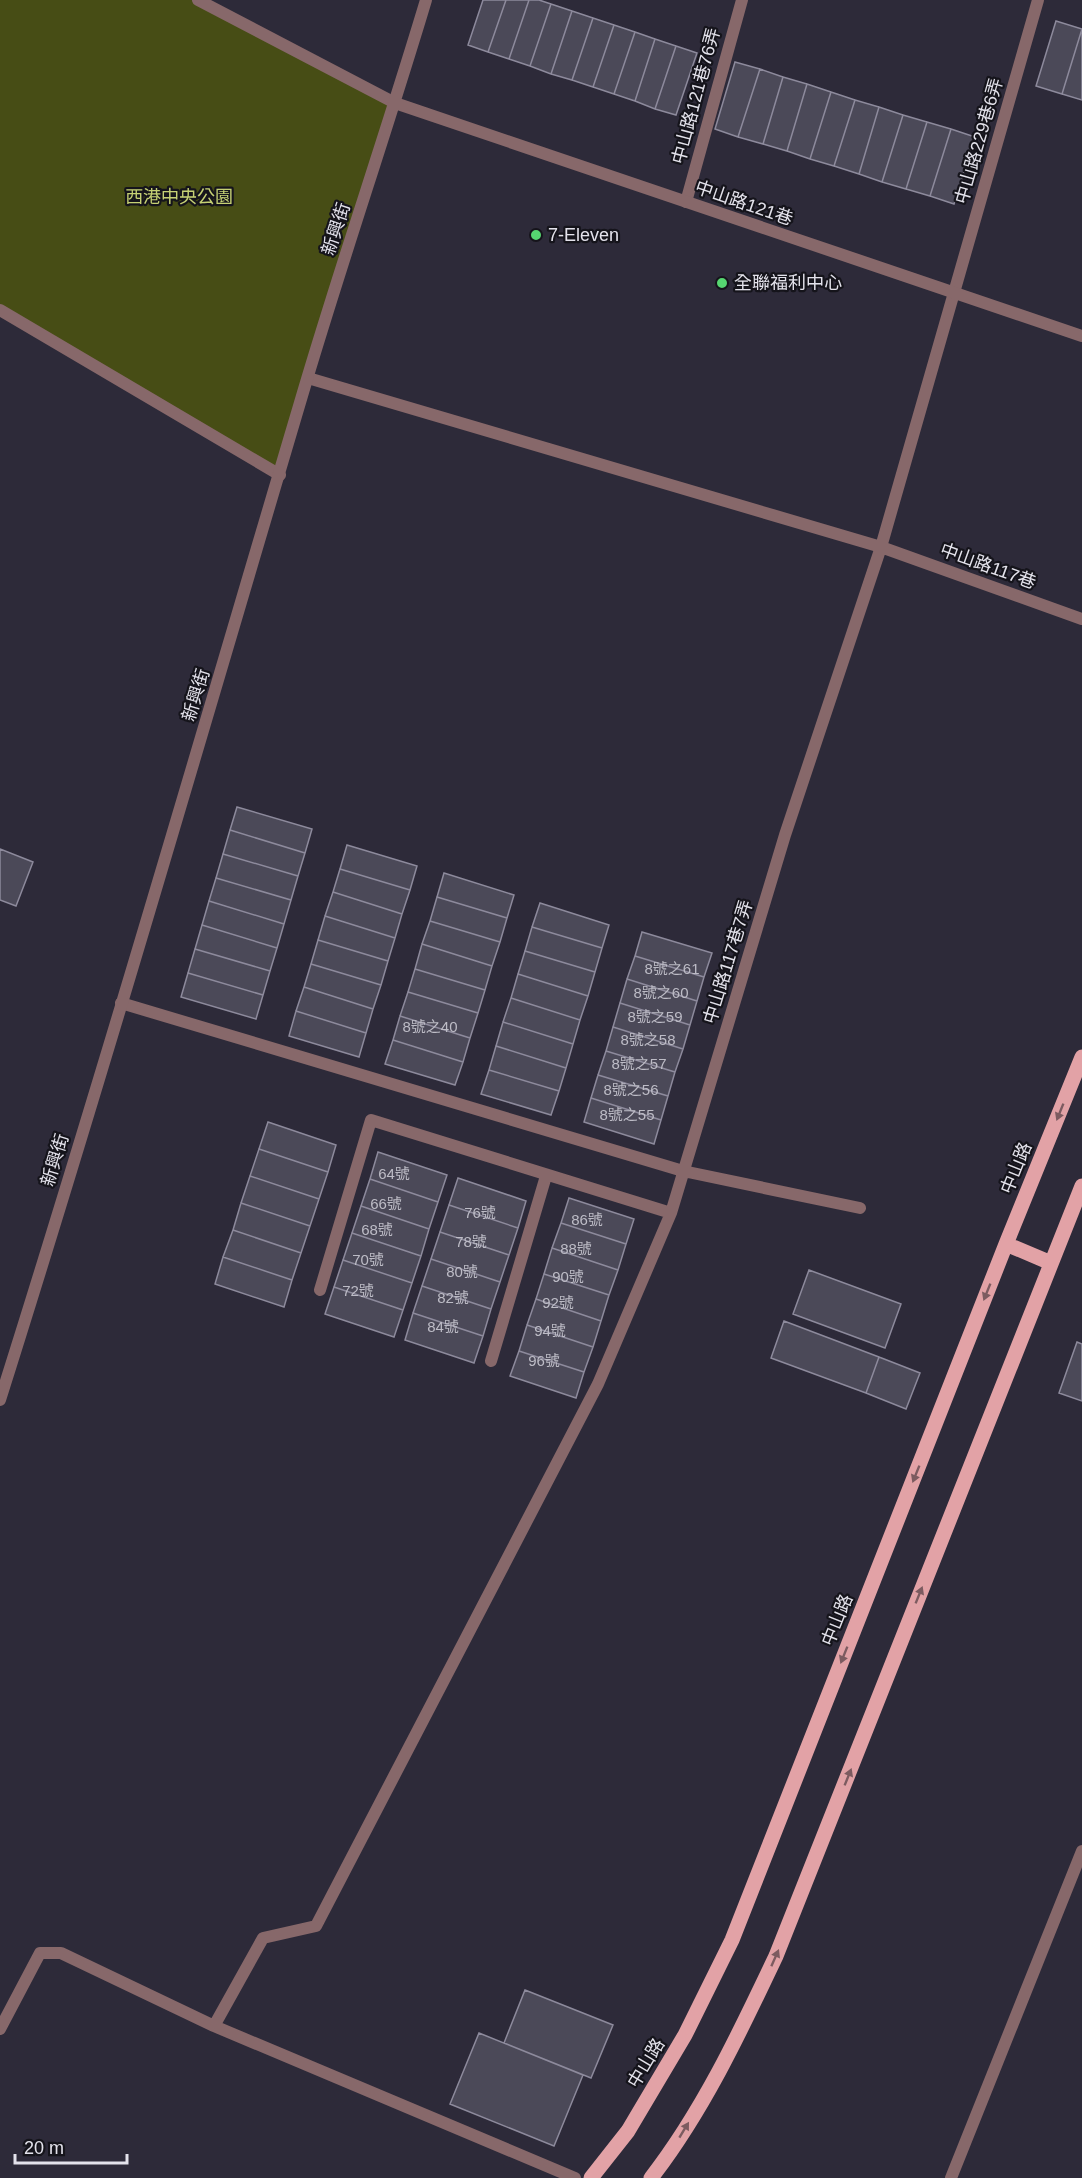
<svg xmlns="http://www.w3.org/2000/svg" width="1082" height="2178" font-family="Helvetica,'Noto Sans TC',sans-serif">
	<rect width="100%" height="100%" fill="#2d2a39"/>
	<path fill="#474d15" d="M0,0h198l197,103 -115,372 -280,-166z"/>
	<path fill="#4b4958" stroke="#8d8a9c" stroke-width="1.5" d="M483,0h23l-18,52 -20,-7z
		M506,0h23l-20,59 -21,-7z
		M529,0h10l12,4 -21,62 -21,-7z
		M551,4l21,7 -21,63 -21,-8z
		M572,11l21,7 -21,62 -21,-6z
		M593,18l21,7 -21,62 -21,-7z
		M1056,21l26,8 -20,65 -26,-8z
		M614,25l21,7 -21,62 -21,-7z
		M1082,29v71l-20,-6z
		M635,32l20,7 -20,62 -21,-7z
		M655,39l21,7 -21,63 -20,-8z
		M676,46l21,7 -21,62 -21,-6z
		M735,62l25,7 -22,68 -23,-8z
		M760,69l23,8 -20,67 -25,-7z
		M783,77l24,7 -20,67 -24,-7z
		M807,84l24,8 -21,67 -23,-8z
		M831,92l24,8 -21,66 -24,-7z
		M855,100l24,7 -20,67 -25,-8z
		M879,107l24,8 -21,67 -23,-8z
		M903,115l24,7 -21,67 -24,-7z
		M927,122l24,7 -21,67 -24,-7z
		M951,129l24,8 -21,67 -24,-8z
		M237,807l75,22 -7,24 -75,-23z
		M230,830l75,23 -7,23 -75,-22z
		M347,845l70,21 -7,24 -70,-21z
		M0,849l33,13 -17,44 -16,-6z
		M223,854l75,22 -7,24 -75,-22z
		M340,869l70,21 -8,24 -69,-22z
		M444,873l70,22 -7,23 -70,-21z
		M216,878l75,22 -7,24 -75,-23z
		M333,892l69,22 -7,24 -70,-22z
		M437,897l70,21 -7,24 -70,-21z
		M209,901l75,23 -7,24 -75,-23z
		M540,903l69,22 -7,23 -70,-21z
		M325,916l70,22 -7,23 -70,-21z
		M430,921l70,21 -8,24 -70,-22z
		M202,925l75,23 -7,23 -75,-22z
		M532,927l70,21 -7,24 -70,-21z
		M642,932l70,21 -8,24 -69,-21z
		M318,940l70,21 -7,24 -70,-21z
		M422,944l70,22 -7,24 -70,-21z
		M195,949l75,22 -7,24 -75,-22z
		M525,951l70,21 -7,24 -70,-22z
		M635,956l69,21 -7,24 -70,-22z
		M311,964l70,21 -8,24 -69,-22z
		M415,969l70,21 -7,23 -70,-21z
		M188,973l75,22 -7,24 -75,-22z
		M518,974l70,22 -8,24 -69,-22z
		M627,979l70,22 -7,24 -70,-22z
		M304,987l69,22 -7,24 -70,-22z
		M408,992l70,21 -8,25 -70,-22z
		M511,998l69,22 -7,24 -70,-22z
		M620,1003l70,22 -7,24 -70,-22z
		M296,1011l70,22 -7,24 -70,-21z
		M400,1016l70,22 -7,24 -70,-22z
		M503,1022l70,22 -7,24 -70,-22z
		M613,1027l70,22 -8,23 -69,-21z
		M393,1040l70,22 -8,23 -70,-21z
		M496,1046l70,22 -7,23 -70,-21z
		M606,1051l69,21 -7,24 -70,-21z
		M489,1070l70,21 -8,24 -70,-21z
		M598,1075l70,21 -7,24 -70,-22z
		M591,1098l70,22 -7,24 -70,-22z
		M268,1122l68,23 -8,27 -69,-23z
		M259,1149l69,23 -9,27 -69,-23z
		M378,1152l69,23 -9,27 -68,-23z
		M250,1176l69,23 -9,27 -69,-23z
		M458,1178l68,23 -8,27 -69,-23z
		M370,1179l68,23 -9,27 -68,-23z
		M569,1198l65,21 -8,25 -65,-21z
		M241,1203l69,23 -9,27 -68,-23z
		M449,1205l69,23 -9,27 -69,-23z
		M361,1206l68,23 -8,27 -69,-23z
		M561,1223l65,21 -8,26 -66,-22z
		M233,1230l68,23 -9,27 -69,-23z
		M440,1232l69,23 -9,27 -69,-23z
		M352,1233l69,23 -9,27 -69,-23z
		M552,1248l66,22 -9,25 -65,-21z
		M223,1257l69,23 -8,27 -69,-23z
		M431,1259l69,23 -9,27 -69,-23z
		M343,1260l69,23 -9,27 -69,-23z
		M809,1270l92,34 -16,44 -92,-34z
		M544,1274l65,21 -8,26 -65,-22z
		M422,1286l69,23 -8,27 -70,-23z
		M334,1287l69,23 -9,27 -69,-23z
		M536,1299l65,22 -8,26 -66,-22z
		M413,1313l70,23 -9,27 -69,-23z
		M784,1321l95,36 -13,36 -95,-35z
		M527,1325l66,22 -9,25 -65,-21z
		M1077,1342l5,2v57l-23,-8z
		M519,1351l65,21 -8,26 -66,-22z
		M879,1357l41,16 -14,36 -40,-16z
		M525,1990l88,35 -22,53 -87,-35z
		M479,2033l104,42 -29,71 -104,-42z"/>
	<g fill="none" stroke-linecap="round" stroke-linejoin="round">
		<path stroke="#87686a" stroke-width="12" d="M198,0l197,103
			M686,202l56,-202
			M0,310l280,165
			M308,378l573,169 201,72
			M121,1003l562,168 177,37
			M320,1290l51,-170 300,93
			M491,1361l55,-185
			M214,2026l49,-88 53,-12 282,-542 73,-171 114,-378 96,-288 157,-547
			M0,2029l40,-76h21l153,73 361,152
			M951,2178l131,-327"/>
		<path stroke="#87686a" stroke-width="12" d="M395,103l687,233
			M0,1400c107,-339 206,-681 307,-1021 38,-127 81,-252 119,-379"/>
		<path stroke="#e2a2a6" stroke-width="15" d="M1006,1244l45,19
			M591,2178l37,-47 57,-96 47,-95 274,-696 76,-187
			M651,2178c52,-67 89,-146 125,-222l306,-770"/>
	</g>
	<defs><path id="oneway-solid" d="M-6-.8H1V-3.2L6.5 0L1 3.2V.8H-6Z" transform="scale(1.5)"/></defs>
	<g fill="#7c5b60">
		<use href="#oneway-solid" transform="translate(1060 1112) rotate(112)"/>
		<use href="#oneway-solid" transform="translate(987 1292) rotate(112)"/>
		<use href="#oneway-solid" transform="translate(916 1474) rotate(112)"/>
		<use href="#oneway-solid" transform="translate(919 1595) rotate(-68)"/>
		<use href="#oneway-solid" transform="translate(844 1655) rotate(112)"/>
		<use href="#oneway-solid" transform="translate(848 1777) rotate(-68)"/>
		<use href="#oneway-solid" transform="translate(775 1958) rotate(-66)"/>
		<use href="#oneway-solid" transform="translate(684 2130) rotate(-59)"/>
	</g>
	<g fill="#56d671" stroke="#15141b" stroke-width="2">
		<circle cx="536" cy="235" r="6"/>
		<circle cx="722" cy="283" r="6"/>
	</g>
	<g text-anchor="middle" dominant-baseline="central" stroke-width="4.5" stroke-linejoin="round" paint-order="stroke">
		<g font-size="15" fill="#bdbcc6">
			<text x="672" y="968">8號之61</text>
			<text x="661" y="992">8號之60</text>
			<text x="655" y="1016">8號之59</text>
			<text x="430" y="1026">8號之40</text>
			<text x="648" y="1039">8號之58</text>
			<text x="639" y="1063">8號之57</text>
			<text x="631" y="1089">8號之56</text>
			<text x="627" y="1114">8號之55</text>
			<text x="394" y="1173">64號</text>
			<text x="386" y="1203">66號</text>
			<text x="480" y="1212">76號</text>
			<text x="587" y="1219">86號</text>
			<text x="377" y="1229">68號</text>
			<text x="471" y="1241">78號</text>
			<text x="576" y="1248">88號</text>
			<text x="368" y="1259">70號</text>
			<text x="462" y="1271">80號</text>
			<text x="568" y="1276">90號</text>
			<text x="358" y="1290">72號</text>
			<text x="453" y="1297">82號</text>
			<text x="558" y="1302">92號</text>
			<text x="443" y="1326">84號</text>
			<text x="550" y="1330">94號</text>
			<text x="544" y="1360">96號</text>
		</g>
		<g font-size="18" fill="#e3e2eb" stroke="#15141b">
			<text transform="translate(696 96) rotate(-75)">中山路121巷76弄</text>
			<text transform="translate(979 141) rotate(-74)">中山路229巷6弄</text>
			<text transform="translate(744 203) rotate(19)">中山路121巷</text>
			<text transform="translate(336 229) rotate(-72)">新興街</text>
			<text transform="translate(988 566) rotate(20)">中山路117巷</text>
			<text transform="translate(196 695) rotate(-73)">新興街</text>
			<text transform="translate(728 962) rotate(-73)">中山路117巷7弄</text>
			<text transform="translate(55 1160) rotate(-73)">新興街</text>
			<text transform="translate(1016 1168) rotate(-68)">中山路</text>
			<text transform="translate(837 1620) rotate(-68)">中山路</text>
			<text transform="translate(646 2063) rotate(-59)">中山路</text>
		</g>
		<g font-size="18" fill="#c6d174" stroke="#15141b">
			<text x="179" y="197">西港中央公園</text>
		</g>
		<g font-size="18" fill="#e3e2eb" stroke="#15141b" text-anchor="start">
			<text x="548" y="235">7-Eleven</text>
			<text x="734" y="283">全聯福利中心</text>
		</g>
	</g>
	<path d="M15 2154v9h112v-9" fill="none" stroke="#e3e2eb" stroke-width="3"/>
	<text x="24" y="2154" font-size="18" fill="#e3e2eb" stroke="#15141b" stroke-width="4.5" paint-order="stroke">20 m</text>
</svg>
